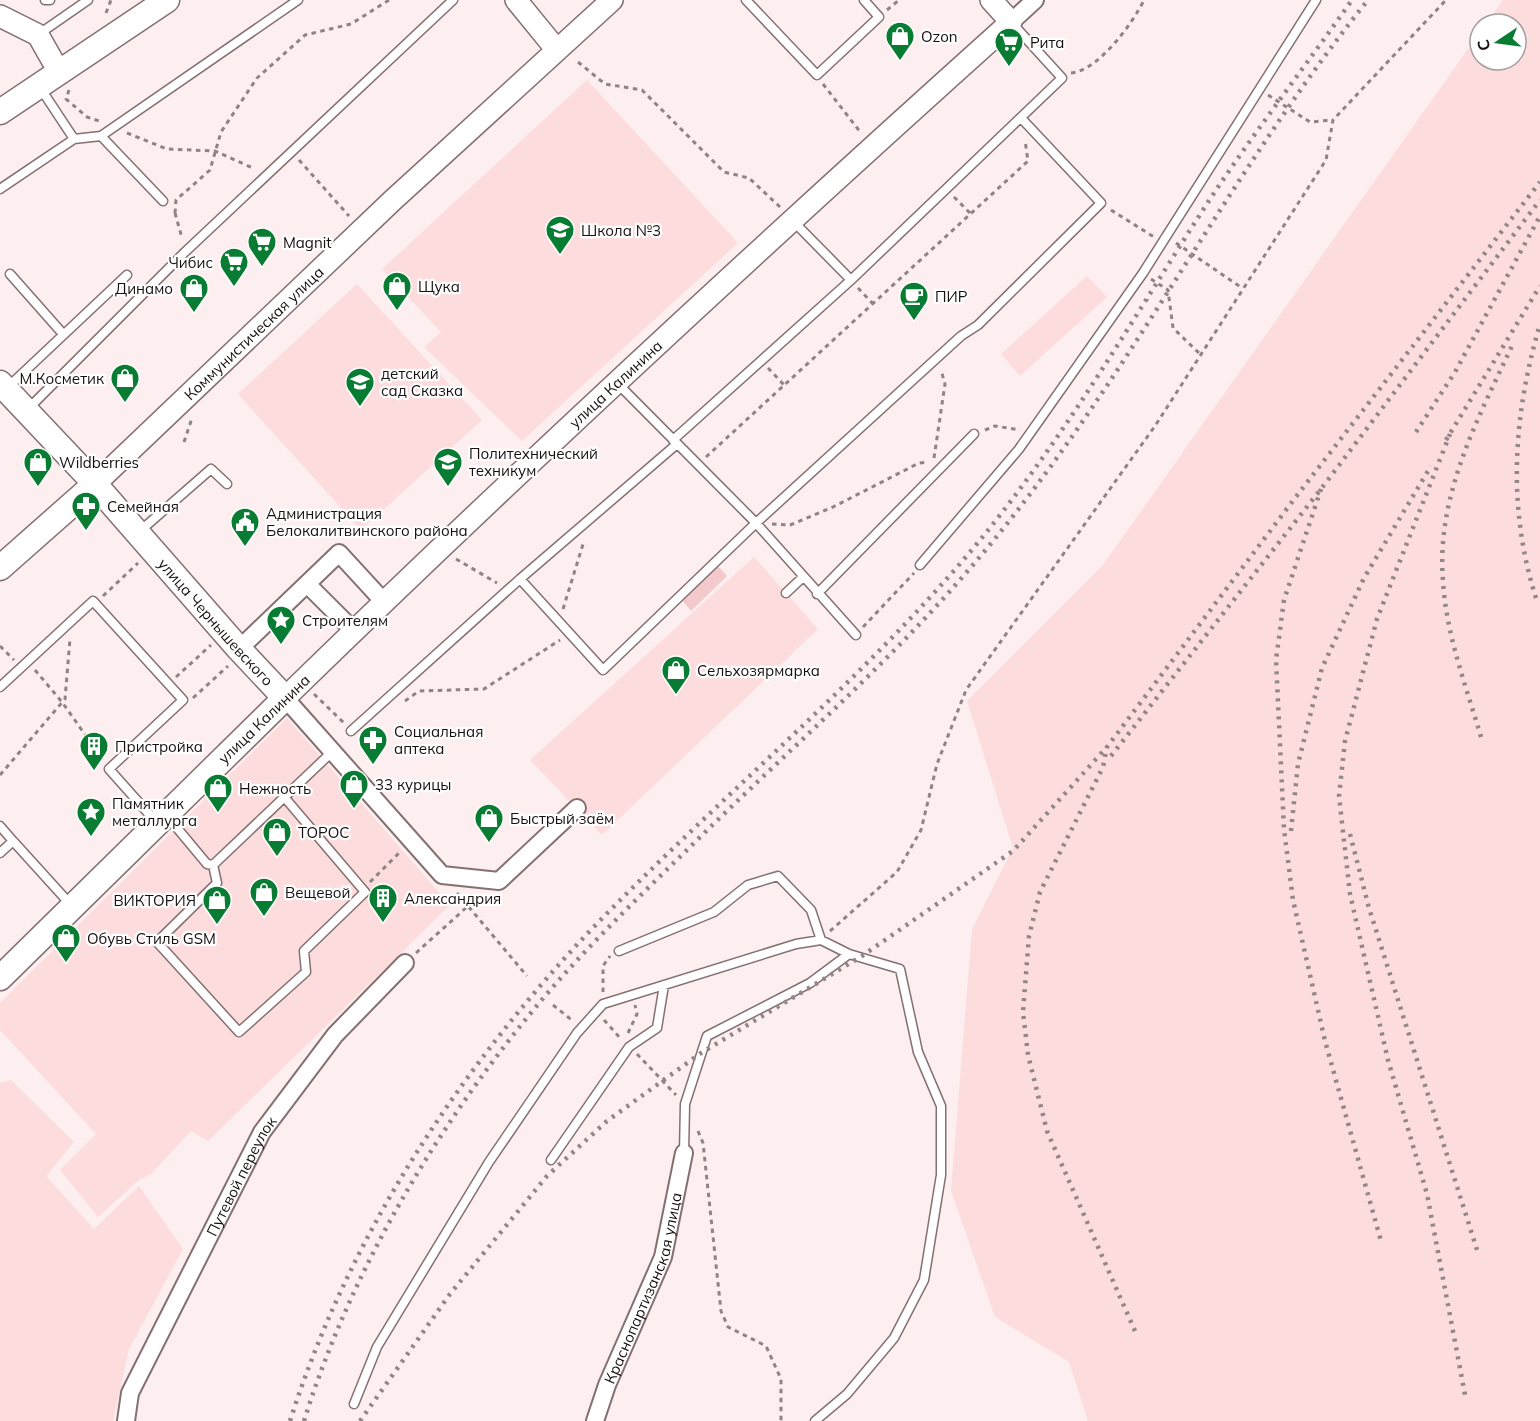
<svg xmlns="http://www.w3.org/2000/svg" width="1540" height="1421" font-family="Mulish,sans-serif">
	<rect width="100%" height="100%" fill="#fdeeef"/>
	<path fill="#fddcde" d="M1503,0h37v1421h-452l-19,-59 -74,-45 -44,-126 21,-262 41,-81 -46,-147 136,-136 377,-533v28h36v-36h-30z
		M587,80l151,163 -216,198 -98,-94 17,-15 -59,-63z
		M1087,276l20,21 -87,79 -19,-22z
		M357,284l125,136 -121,110 -123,-136z
		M754,557l64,72 -216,206 -72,-75z
		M287,718l163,187 -242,236 -17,-10 -40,43 -11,5 -42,38 -38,-47 36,-36 -96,-104v-27z
		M11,1080l63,62 -28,34 48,53 45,-43 44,63 -54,100 -16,72h-113v-338z"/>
	<path fill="#f4c9cc" d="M717,565l10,11 -36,35 -10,-12z"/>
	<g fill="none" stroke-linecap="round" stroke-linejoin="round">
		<g stroke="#857071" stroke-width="11">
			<path id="service" d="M45,0h5
				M746,0l71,75 62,-58 -15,-17
				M39,34l49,-34
				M41,89l33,50
				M101,136l62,65
				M0,189l74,-50 27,-3 197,-136
				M792,220l59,60
				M10,274l53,60
				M617,383l139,140 205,-187 17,-11 123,-122 -80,-85
				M8,387l119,-112
				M27,410l158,-158 268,-252
				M673,440l178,-160 211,-202 -51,-56
				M140,531l71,-62 16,15
				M920,565l99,-116 124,-176 173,-273
				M520,579l83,91 153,-147 100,112
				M786,593l17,-16
				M817,594l157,-160
				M0,687l93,-86 90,99 -74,69 48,54
				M351,731l169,-152 157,-135
				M285,798l80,94 -61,59 2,21 -67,60 -82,-90 60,-59 -4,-18 120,-114
				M167,816l40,48 6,1
				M0,826l13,15
				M0,853l13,-12 58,64
				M619,951l95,-39 34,-27 30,-9 33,34 10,30
				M684,1153l1,-49 22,-68 103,-53 39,-29 51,15 18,83 23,54v69l-17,105 -30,58 -47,56 -32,27
				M551,1160l78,-113 28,-19 7,-43
				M354,1404l23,-57 112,-185 88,-129 26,-29 193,-60 25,-4 28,14"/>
		</g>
		<g stroke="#857071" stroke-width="20">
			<g id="minor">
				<path d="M1011,22l24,-22"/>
				<path d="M308,585l46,46"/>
				<path d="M239,649l100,-96 45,49"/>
				<path d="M285,698l157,177 57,6 78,-73"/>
				<path id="s1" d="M126,1421l4,-28 132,-261 73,-97 70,-72"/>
				<path id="s2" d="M595,1421l12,-36 56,-128 21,-104"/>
			</g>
		</g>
		<g stroke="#857071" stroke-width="24">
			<g id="tertiary">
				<path d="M516,0l40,49"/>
				<path d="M0,16l38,19 21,37"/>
				<path id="s3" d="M95,484l298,-284 219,-200"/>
				<path id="s4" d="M285,698c237,-231 480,-455 726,-676l-20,-22"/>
			</g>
		</g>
		<g stroke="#857071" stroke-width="27">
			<g id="secondary">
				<path d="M0,112l167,-112"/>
				<path id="s5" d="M0,383l86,91 153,175 46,49 -285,280"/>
				<path d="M0,568l95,-84"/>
			</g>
		</g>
		<path stroke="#8f8485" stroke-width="3" stroke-dasharray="4.5 4.5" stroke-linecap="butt" d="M887,10l12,-10
			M106,13l5,-13
			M578,62l27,22 37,6 82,82 25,6 31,29
			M1071,73c27,-2 62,-50 73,-73
			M823,84l38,49
			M69,90l-3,9 21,18 15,5
			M1268,95l42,27 23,-2
			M127,133l40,16 48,2 40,18
			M299,160l50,56
			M954,197l17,17
			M1111,210l43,27
			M175,213l1,-13 34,-30 11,-38 36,-54 48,-43 46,-11 38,-24
			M175,213l7,25
			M1176,243l66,45
			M1151,279l17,11 5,38 27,26
			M858,288l15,16
			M768,368l16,17
			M985,430l10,-4 25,4
			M184,442l8,-24
			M706,457l322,-296 -3,-21
			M934,458l11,-74 -4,-14
			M772,524l18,1 43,-18 86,-44 9,-1
			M456,559l41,24
			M103,596l35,-33
			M563,609l21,-68
			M863,627l51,-54
			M0,646l14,14
			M35,670l27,32 41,58
			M176,677l35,-32
			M314,694l30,29
			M193,698l35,-32
			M405,701l14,-10 65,-2 76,-49
			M0,775l65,-76 5,-60
			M370,882l31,-31
			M457,893l70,83
			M830,931l67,-59 24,-42 16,-66 29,-74 189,-264 171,-266 7,-40 113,-120
			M416,953l52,-47
			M603,992v-26l7,-10
			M553,1005l20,16
			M604,1020l17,19
			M628,1033l9,-19 -2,-9
			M637,1054l39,41
			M698,1131l5,12 18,168 7,16 38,19 15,33v42"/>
		<use href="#service" stroke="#fff" stroke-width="8"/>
		<use href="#minor" stroke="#fff" stroke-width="16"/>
		<use href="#tertiary" stroke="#fff" stroke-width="21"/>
		<use href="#secondary" stroke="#fff" stroke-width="24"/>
		<path stroke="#928687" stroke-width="4.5" stroke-dasharray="3 6" stroke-linecap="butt" d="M1416,432l39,-60 85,-156
			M1450,434l-73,185 -32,122 -6,55 11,98 38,166 39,134 39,206
			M1446,440l94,-154
			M1321,489l-37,111 -8,60 8,169 9,71 32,141 56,200
			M1536,598c-29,-91 -23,-182 4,-274
			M1481,737c-15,-51 -35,-103 -38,-156 -7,-84 34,-161 69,-235
			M1111,756l210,-267 219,-289
			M1291,831l7,-67 24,-96 42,-90 67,-112
			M1350,834l19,74 109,345
			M1135,1331l-88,-200 -19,-76 -5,-43 6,-76 11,-44 63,-125 4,-20 188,-249 245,-316
			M290,1421c58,-182 166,-348 297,-487 118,-123 251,-232 364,-360 98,-110 171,-238 250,-361 47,-73 101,-142 151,-213
			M304,1421c46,-148 132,-294 231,-413 48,-58 103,-110 156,-162 98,-97 203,-186 292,-293 145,-172 244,-378 385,-553
			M360,1421l90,-127 97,-118 60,-55 94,-68 161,-97 151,-105 94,-104"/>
	</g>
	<defs>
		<g id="shop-pin" transform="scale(1.5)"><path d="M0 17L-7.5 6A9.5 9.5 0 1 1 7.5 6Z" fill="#087c32" stroke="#fff"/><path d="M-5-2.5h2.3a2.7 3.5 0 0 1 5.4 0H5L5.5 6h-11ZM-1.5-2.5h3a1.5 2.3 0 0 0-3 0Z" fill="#fff"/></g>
		<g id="supermarket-pin" transform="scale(1.5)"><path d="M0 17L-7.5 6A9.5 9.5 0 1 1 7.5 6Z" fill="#087c32" stroke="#fff"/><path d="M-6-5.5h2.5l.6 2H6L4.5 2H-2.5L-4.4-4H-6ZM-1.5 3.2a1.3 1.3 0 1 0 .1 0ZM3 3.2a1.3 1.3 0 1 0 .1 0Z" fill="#fff"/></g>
		<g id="school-pin" transform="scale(1.5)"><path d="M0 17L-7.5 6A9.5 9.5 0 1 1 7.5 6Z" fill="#087c32" stroke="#fff"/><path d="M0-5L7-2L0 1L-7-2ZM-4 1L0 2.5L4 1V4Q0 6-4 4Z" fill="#fff"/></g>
		<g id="cafe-pin" transform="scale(1.5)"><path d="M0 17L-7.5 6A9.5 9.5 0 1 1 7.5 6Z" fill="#087c32" stroke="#fff"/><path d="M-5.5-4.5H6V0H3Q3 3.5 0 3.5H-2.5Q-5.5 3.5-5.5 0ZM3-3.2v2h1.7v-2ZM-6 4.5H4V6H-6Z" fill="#fff"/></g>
		<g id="university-pin" transform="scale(1.5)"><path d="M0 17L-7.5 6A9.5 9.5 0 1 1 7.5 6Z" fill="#087c32" stroke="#fff"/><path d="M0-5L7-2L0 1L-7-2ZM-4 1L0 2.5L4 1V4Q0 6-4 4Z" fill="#fff"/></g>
		<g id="pharmacy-pin" transform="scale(1.5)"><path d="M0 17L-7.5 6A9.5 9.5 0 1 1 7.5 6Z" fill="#087c32" stroke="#fff"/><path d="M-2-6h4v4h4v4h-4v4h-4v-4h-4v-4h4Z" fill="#fff"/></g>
		<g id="civic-pin" transform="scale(1.5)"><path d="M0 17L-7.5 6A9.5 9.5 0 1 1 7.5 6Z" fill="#087c32" stroke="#fff"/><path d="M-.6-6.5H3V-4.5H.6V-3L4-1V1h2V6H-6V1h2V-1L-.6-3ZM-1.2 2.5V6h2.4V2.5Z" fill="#fff"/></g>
		<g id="sight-pin" transform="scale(1.5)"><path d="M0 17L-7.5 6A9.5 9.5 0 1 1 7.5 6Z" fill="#087c32" stroke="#fff"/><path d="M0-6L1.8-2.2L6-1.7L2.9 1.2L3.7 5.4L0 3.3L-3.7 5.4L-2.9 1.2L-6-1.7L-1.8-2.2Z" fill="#fff"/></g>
		<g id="building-pin" transform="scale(1.5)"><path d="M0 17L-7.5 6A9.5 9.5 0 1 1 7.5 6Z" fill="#087c32" stroke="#fff"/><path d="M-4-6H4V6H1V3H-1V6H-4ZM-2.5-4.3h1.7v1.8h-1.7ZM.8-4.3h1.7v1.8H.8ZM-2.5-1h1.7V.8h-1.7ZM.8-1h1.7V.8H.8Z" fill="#fff"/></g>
	</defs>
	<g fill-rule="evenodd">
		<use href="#shop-pin" x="900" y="36"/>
		<use href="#supermarket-pin" x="1009" y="42"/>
		<use href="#school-pin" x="560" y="230"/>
		<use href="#supermarket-pin" x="262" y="242"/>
		<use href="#supermarket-pin" x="234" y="262"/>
		<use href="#shop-pin" x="397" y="286"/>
		<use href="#shop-pin" x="194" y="288"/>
		<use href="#cafe-pin" x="914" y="296"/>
		<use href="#shop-pin" x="125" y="378"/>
		<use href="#school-pin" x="360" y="382"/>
		<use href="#shop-pin" x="38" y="462"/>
		<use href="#university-pin" x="448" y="462"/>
		<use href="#pharmacy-pin" x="86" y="506"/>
		<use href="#civic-pin" x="245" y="522"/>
		<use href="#sight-pin" x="281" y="620"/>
		<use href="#shop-pin" x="676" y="670"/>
		<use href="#pharmacy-pin" x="373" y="740"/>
		<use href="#building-pin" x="94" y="746"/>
		<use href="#shop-pin" x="354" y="784"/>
		<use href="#shop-pin" x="218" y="788"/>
		<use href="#sight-pin" x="91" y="812"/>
		<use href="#shop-pin" x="489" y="818"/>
		<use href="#shop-pin" x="277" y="832"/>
		<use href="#shop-pin" x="264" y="892"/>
		<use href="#building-pin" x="383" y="898"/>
		<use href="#shop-pin" x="217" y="900"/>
		<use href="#shop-pin" x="66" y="938"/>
	</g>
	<g text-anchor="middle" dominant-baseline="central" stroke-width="4.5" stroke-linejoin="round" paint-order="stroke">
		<g font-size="15" fill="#170f10" stroke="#fff" text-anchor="start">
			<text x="921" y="36">Ozon</text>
			<text x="1030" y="42">Рита</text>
			<text x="581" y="230">Школа №3</text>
			<text x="283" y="242">Magnit</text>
			<text x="213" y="262" text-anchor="end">Чибис</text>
			<text x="418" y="286">Щука</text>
			<text x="173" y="288" text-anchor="end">Динамо</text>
			<text x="935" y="296">ПИР</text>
			<text x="381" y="373">детский<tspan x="381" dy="17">сад Сказка</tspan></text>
			<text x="104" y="378" text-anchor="end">М.Косметик</text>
			<text x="469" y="453">Политехнический<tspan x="469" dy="17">техникум</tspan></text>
			<text x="59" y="462">Wildberries</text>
			<text x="107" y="506">Семейная</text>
			<text x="266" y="513">Администрация<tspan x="266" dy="17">Белокалитвинского района</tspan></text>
			<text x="302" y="620">Строителям</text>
			<text x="697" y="670">Сельхозярмарка</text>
			<text x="394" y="731">Социальная<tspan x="394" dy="17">аптека</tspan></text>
			<text x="115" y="746">Пристройка</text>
			<text x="375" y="784">33 курицы</text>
			<text x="239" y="788">Нежность</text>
			<text x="112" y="803">Памятник<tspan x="112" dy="17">металлурга</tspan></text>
			<text x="510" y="818">Быстрый заём</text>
			<text x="298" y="832">ТОРОС</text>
			<text x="285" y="892">Вещевой</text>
			<text x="404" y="898">Александрия</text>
			<text x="196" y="900" text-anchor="end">ВИКТОРИЯ</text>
			<text x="87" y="938">Обувь Стиль GSM</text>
		</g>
		<g font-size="15" fill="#170f10" stroke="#fff">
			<text stroke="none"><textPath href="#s3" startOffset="219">Коммунистическая улица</textPath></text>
			<text stroke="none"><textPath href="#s4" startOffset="456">улица Калинина</textPath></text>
			<text stroke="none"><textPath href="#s5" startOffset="322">улица Чернышевского</textPath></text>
			<text transform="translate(264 719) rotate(-44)">улица Калинина</text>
			<text stroke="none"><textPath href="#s1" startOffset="272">Путевой переулок</textPath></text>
			<text stroke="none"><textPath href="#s2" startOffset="142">Краснопартизанская улица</textPath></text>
		</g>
	</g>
	<g transform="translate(1498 42) rotate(257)"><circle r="28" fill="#ffffff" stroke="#a29f9f" stroke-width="1.5"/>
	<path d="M0-4.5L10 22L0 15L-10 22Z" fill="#087c32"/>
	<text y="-9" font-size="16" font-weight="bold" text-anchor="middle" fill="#170f10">С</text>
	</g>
</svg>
